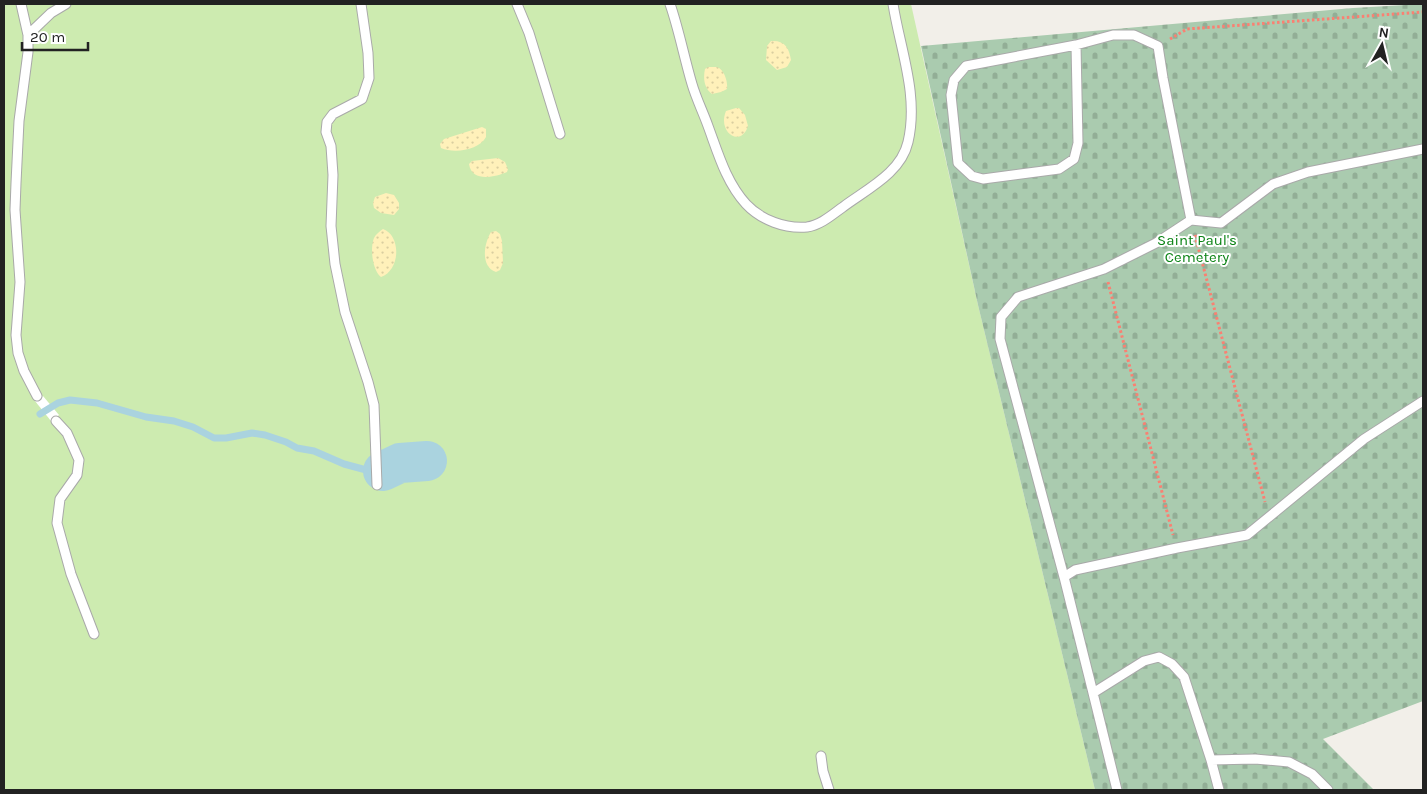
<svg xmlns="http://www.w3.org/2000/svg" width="1427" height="794" font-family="Karla,sans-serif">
	<defs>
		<pattern id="sand-dots" width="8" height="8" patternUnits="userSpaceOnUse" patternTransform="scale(1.25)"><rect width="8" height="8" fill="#fff1ba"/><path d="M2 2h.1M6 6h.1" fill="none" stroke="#dacea0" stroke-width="1.8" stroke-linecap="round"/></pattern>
		<pattern id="cemetery-stones" width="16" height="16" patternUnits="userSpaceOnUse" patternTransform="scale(1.25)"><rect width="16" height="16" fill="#aacbaf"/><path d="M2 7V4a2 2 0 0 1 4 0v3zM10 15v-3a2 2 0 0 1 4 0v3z" fill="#92ae96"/></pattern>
	</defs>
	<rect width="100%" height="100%" fill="#f2efe9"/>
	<path fill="#cdebb0" d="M4,4h907l67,301 117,485h-1091z"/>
	<path fill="url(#sand-dots)" d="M771,41c14,-1 18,7 20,19l-4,7 -10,3 -11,-10 1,-14z
		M708,67c3,0 6,0 9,0 8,3 11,16 10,22l-6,3 -9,2c-8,-6 -9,-16 -7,-25z
		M736,108h3l6,7 3,11c-7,22 -31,7 -22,-15z
		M482,127l4,2v8c-7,13 -31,17 -45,11l-1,-4 4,-5z
		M498,158l7,4 3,7 -1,3c-12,5 -35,11 -38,-8l3,-3z
		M386,193l8,2 5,8v6l-5,6 -13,-2 -7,-5 -1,-5 2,-6z
		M383,229c18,6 18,41 -2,48 -9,-7 -11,-30 -7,-39 2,-4 5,-6 9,-9z
		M496,231l4,3 2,7 1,22 -3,7 -4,2c-16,-5 -12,-29 -5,-40z"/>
	<path fill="url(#cemetery-stones)" d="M1423,4v697l-100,38 51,51h-279l-117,-485 -57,-259 432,-38z"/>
	<path fill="#fff" d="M43,396l16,19 -8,6 -16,-20z"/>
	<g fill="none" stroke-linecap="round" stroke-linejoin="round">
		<path stroke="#aad3df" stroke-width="7" d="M40,414l18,-11 12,-3 27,3 49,14 28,4 19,6 21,11h12l26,-5 13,2 21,7 11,6 17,3 30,13 26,7"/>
		<path stroke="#aad3df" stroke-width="40" d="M383,471l17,-8 27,-2"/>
		<g stroke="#a9a9a9" stroke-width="11">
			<path id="lane" d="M21,4l7,31v17l-9,69 -3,62 -1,27 5,72 -4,53 2,18 6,18 13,25
				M361,4l7,49 1,25 -7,21 -29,15 -6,8 -1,10 5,14 2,29 -2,51 4,38 10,48 23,70 6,23 3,80
				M517,4l12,29 31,101
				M670,4c9,26 14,53 22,80 4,14 11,28 16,42 10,27 18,56 38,78 15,16 39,25 61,23 14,-2 26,-13 36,-20 24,-18 58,-34 65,-65 11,-47 -8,-93 -15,-138
				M28,35l23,-22 15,-9
				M1076,45l2,98 -4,16 -15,10 -76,10 -11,-3 -14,-13 -7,-68 3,-15 12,-14 110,-21 37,-10h21l24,11 5,32 28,142 30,3 52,-39 35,-12 115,-23
				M1191,220l-35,23 -52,26 -86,28 -17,20 -1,22 64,238 11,-7 102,-22 70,-13 117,-96 59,-38
				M56,421l11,12 12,27 -2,15 -17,24 -3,24 14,51 23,60
				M1064,577l29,116 51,-32 15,-4 13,7 12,13 27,83
				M1093,693l24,97
				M821,756l2,15 6,19
				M1219,790l-8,-30 44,-1 34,3 23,12 16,16"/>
		</g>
		<path stroke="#fa8072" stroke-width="3" stroke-dasharray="2.5 2.5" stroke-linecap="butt" d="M1170,39l17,-10 236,-17
			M1195,235l70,267
			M1108,282l65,253"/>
		<use href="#lane" stroke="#fff" stroke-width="9"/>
	</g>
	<g text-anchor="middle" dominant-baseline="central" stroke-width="4" stroke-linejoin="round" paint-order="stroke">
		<g font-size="15" fill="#0c8416" stroke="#fff">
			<text x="1197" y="240">Saint Paul's<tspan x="1197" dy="17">Cemetery</tspan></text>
		</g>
	</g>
	<rect width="1427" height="794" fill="none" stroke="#222222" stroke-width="10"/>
	<g transform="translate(1382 45) rotate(8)" stroke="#ffffff" stroke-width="4" paint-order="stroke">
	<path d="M0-4L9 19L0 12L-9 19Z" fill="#222222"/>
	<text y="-8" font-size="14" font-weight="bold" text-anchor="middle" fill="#222222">N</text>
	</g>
	<path d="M22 42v8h66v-8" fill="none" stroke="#222222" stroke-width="2.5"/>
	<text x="30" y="42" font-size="15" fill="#222222" stroke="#ffffff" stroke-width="4" paint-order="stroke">20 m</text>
</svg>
